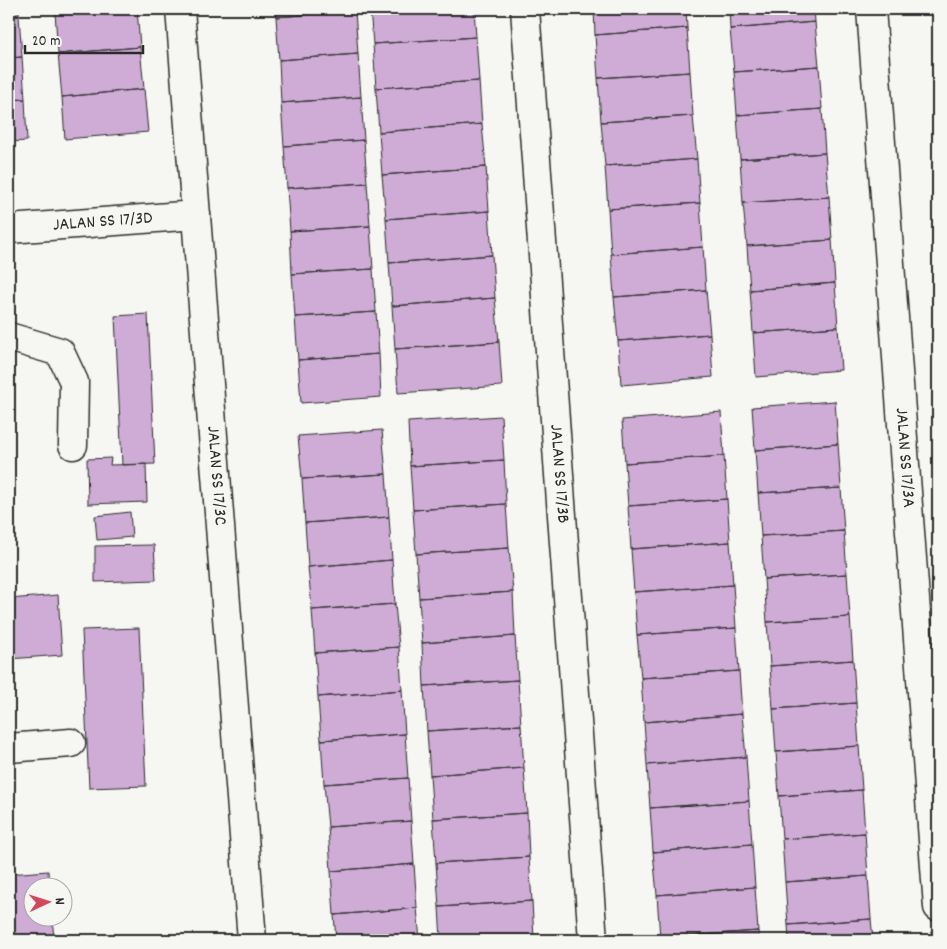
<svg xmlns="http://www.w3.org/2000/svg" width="947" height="949" font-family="Dekko,sans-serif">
	<rect width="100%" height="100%" fill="#f6f6f2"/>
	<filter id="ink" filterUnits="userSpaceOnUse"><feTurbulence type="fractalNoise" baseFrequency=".02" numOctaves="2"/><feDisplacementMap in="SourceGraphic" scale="10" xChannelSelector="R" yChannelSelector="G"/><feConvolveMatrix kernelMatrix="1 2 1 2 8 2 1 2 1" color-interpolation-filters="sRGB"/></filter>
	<g filter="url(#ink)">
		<path fill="#ceacd6" stroke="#2b2b2b" d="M9,9h10v7h-10z
			M54,9h35l-34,3z
			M89,9h48l3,38 -82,7 -3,-42z
			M275,9h80v2l-79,6z
			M370,9h104l2,28 -103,7z
			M594,9h92l1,19 -92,7z
			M729,9h85l1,13 -85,7z
			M355,11l3,43 -79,6 -3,-43z
			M9,16h10l3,41 -13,1z
			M815,22l4,44 -85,6 -4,-43z
			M687,28l3,44 -92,6 -3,-43z
			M476,37l3,44 -103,7 -3,-44z
			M140,47l4,42 -82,8 -4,-43z
			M358,54l3,43 -80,6 -2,-43z
			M22,57l3,42 -16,1v-42z
			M819,66l3,43 -85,6 -3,-43z
			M690,72l3,44 -92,6 -3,-44z
			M479,81l3,43 -103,8 -3,-44z
			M144,89l4,43 -83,7 -3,-42z
			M361,97l3,43 -80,6 -3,-43z
			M25,99l2,42 -18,1v-42z
			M822,109l3,44 -85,6 -3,-44z
			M693,116l4,43 -92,7 -4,-44z
			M482,124l4,43 -104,8 -3,-43z
			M364,140l3,43 -80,5 -3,-42z
			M825,153l4,44 -86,6 -3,-44z
			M697,159l3,44 -92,6 -3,-43z
			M486,167l3,44 -103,8 -4,-44z
			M367,183l3,43 -80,5 -3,-43z
			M829,197l3,43 -85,6 -4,-43z
			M700,203l3,44 -92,7 -3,-45z
			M489,211l3,44 -103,8 -3,-44z
			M370,226l3,43 -81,5 -2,-43z
			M832,240l3,43 -85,7 -3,-44z
			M703,247l3,43 -92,7 -3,-43z
			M492,255l3,43 -103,8 -3,-43z
			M373,269l3,43 -81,5 -3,-43z
			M835,283l3,44 -85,6 -3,-43z
			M706,290l4,44 -92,7 -4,-44z
			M495,298l4,44 -104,7 -3,-43z
			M376,312l3,42 -81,6 -3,-43z
			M148,314l7,150 -33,1 -7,-149z
			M838,327l3,43 -85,7 -3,-44z
			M710,334l3,43 -92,8 -3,-44z
			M499,342l3,44 -104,7 -3,-44z
			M379,354l2,43 -80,6 -3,-43z
			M835,401l3,43 -83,6 -3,-43z
			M721,412l3,44 -99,7 -3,-43z
			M501,416l3,44 -94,6 -2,-44z
			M382,430l4,44 -84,5 -4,-43z
			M838,444l3,44 -83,5 -3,-43z
			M724,456l3,43 -99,7 -3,-43z
			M111,458l-1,7 36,-1 1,38 -59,2 -1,-45z
			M504,460l2,44 -93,6 -3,-44z
			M386,474l3,43 -84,6 -3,-44z
			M841,488l3,43 -83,5 -3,-43z
			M727,499l3,43 -99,7 -3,-43z
			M506,504l3,44 -93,6 -3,-44z
			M130,512l2,25 -35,3 -2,-24z
			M389,517l3,43 -84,7 -3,-44z
			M844,531l3,43 -83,5 -3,-43z
			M730,542l3,43 -99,7 -3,-43z
			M154,545l2,35 -61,2v-36z
			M509,548l4,44 -94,6 -3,-44z
			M392,560l3,44 -83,6 -4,-43z
			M847,574l3,43 -83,5 -3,-43z
			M733,585l3,43 -99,7 -3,-43z
			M513,592l2,44 -93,7 -3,-45z
			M58,595l4,60 -53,4v-60z
			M395,604l4,43 -84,6 -3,-43z
			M850,617l3,43 -83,6 -3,-44z
			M139,628l7,158 -57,2 -7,-158z
			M736,628l3,43 -98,7 -4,-43z
			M515,636l3,44 -94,6 -2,-43z
			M399,647l3,43 -84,7 -3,-44z
			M853,660l3,43 -83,6 -3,-43z
			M739,671l3,43 -98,8 -3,-44z
			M518,680l3,45 -94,6 -3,-45z
			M402,690l3,44 -84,6 -3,-43z
			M856,703l3,43 -83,6 -3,-43z
			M742,714l4,43 -99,8 -3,-43z
			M521,725l3,43 -94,7 -3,-44z
			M405,734l3,44 -84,6 -3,-44z
			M859,746l3,44 -83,6 -3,-44z
			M746,757l3,44 -99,7 -3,-43z
			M524,768l3,45 -94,6 -3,-44z
			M408,778l3,43 -83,6 -4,-43z
			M862,790l3,43 -83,6 -3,-43z
			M749,801l3,43 -99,8 -3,-44z
			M527,813l2,44 -93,6 -3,-44z
			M411,821l3,43 -83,7 -3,-44z
			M865,833l3,43 -83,6 -3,-43z
			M752,844l3,43 -98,8 -4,-43z
			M529,857l3,44 -93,6 -3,-44z
			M414,864l3,44 -83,7 -3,-44z
			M48,871l1,15h-17v30h20l2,24h-45v-66z
			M868,876l3,43 -83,6 -3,-43z
			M755,887l3,44 -98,7 -3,-43z
			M532,901l2,39h-93l-2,-33z
			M417,908l3,32h-84l-2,-25z
			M871,919l2,21h-84l-1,-15z
			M758,931l1,9h-99v-2z"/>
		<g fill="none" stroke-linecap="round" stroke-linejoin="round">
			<g stroke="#2b2b2b" stroke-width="31">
				<g id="minor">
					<path id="s1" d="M180,9l72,931"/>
					<path id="s2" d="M525,9l68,931"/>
					<path id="s3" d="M871,9l67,898"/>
					<path id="s4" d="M9,229l187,-14"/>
					<path d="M9,337l51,15 14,30 -1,63"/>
					<path d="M9,748l62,-5"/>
				</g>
			</g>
			<use href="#minor" stroke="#f6f6f2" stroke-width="28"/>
		</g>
	</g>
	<g text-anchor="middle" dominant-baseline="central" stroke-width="4" stroke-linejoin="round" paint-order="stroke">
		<g font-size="18" fill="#2b2b2b" stroke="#f6f6f2">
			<text stroke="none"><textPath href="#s4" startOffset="94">JALAN SS 17/3D</textPath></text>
			<text stroke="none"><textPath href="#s3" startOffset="450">JALAN SS 17/3A</textPath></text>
			<text stroke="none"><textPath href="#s2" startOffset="466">JALAN SS 17/3B</textPath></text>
			<text stroke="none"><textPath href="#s1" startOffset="468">JALAN SS 17/3C</textPath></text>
		</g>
	</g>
	<rect width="947" height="949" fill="none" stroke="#f6f6f2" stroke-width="30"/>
	<rect x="15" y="15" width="917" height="919" fill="none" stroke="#2b2b2b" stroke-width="2" filter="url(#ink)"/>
	<g transform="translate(48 902) rotate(86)"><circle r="24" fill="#f6f6f2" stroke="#a5a5a2"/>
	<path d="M0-4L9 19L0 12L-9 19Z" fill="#d1495b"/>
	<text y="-8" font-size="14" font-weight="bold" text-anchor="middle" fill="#2b2b2b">N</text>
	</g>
	<path d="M25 45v8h118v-8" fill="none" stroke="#2b2b2b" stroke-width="2.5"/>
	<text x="32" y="45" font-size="15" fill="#2b2b2b" stroke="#f6f6f2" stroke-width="4" paint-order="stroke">20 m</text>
</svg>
